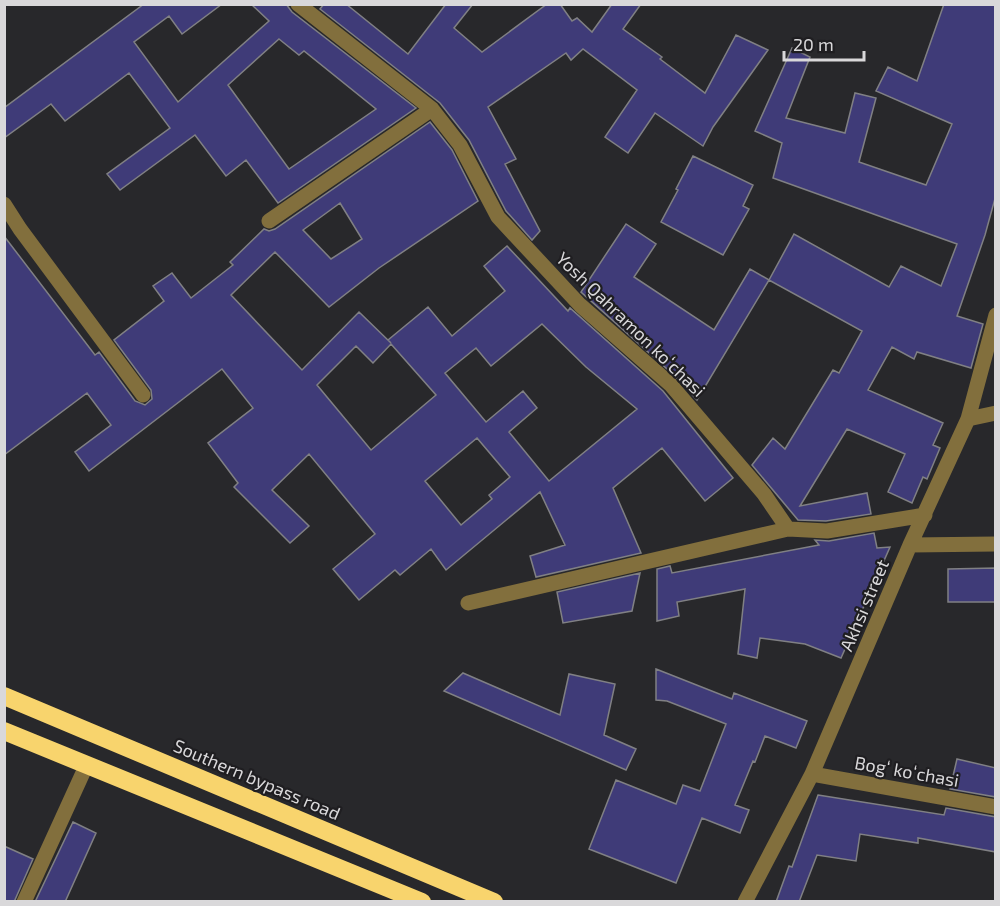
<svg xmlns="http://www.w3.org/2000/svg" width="1000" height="906" font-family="'Exo 2',sans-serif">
	<rect width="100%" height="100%" fill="#28282b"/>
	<path fill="#3f3b78" stroke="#808084" stroke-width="1.5" fill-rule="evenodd" d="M144,4h78l-40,30 -13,-18 -35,26 44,60 91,-81 -18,-17h35l6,8 124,96 -138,95 -32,-43 -20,16 -31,-41 -75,55 -13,-16 63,-46 -41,-55 -64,48 -14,-17 -47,34v-30zM279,39l20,16 5,-4 72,58 -87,60 -61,-84z
		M324,4h22l62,50 38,-50h27l-19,24 28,24 65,-48h13l12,17 5,-3 15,14 20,-28h29l-18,25 39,28 -2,2 45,34 31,-58 32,15 -55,77 -10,19 -48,-33 -27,40 -23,-16 32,-47 -54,-41 -12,11 -5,-7 -78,54 28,52 -11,5 35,67 -8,9 -26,-29 -37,-71 -29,-37 -120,-94z
		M944,4h52v191l-11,40 -28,81 26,8 -12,44 -54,-16 -3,7 -22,-12 -24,43 75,33 -10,22 7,3 -13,31 -4,-2 -11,26 -24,-11 17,-38 -58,-25 -47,77 67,-13 4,21 -45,7 -28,-1 -46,-55 21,-27 12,11 48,-79 6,3 23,-42 -93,-51 -72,120 -21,-23 -95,-85 45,-68 30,20 -22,33 80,53 36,-61 19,11 25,-46 95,53 12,-21 40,20 16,-42 -184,-66 9,-35 -27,-12 37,-83 18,9 -24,61 59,15 10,-40 21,5 -17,64 67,23 26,-61 -76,-33 12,-24 29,14z
		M430,122l22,28 26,51 -99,67 -50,39 -54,-55 -44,43 71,75 57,-58 32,31 -3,-3 40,-33 24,29 53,-45 -21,-25 23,-20 61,65 2,-3 93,83 70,87 -28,23 -43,-53 -49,40 28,65 -105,24 -6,-21 35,-11 -25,-53 -94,78 -15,-21 -31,26 -5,-5 -36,30 -26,-31 42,-35 -66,-80 -37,36 37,36 -19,17 -56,-56 4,-4 -30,-40 45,-35 -31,-39 -133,102 -14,-19 36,-27 -24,-32 -83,62v-219l91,119 4,-3 36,49 10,4 7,-6 -1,-9 -37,-50 50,-39 -11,-15 19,-13 19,25 42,-33 -3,-3 34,-33 5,2 6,-2zM340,203l22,36 -31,20 -28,-29zM542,324l44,43 51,42 -88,72 -40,-49 28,-24 -14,-17 -37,31 -41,-49 31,-25 15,18zM391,344l45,51 -65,55 -54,-65 39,-39 17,17zM477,438l33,39 -21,18 3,4 -31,26 -36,-44z
		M693,156l60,29 -10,21 6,3 -26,46 -62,-33 17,-32 -2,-1z
		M874,533l3,15 13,-1 -49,111 -36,-14 -45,-6 -3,20 -19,-4 7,-65 -68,13 2,14 -22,5v-52l13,-3 2,7 147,-28 -4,-5 14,1z
		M996,568v34h-48v-33z
		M640,573l-8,38 -69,12 -6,-31z
		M656,669l76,30 2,-6 73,28 -11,27 -31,-12 -10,26 -2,-1 -18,44 14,5 -9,23 -38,-15 -26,65 -87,-34 27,-69 60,24 7,-19 17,6 26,-67 -59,-23 -11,-1z
		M463,673l97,42 9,-41 46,10 -11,51 32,14 -10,21 -182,-79z
		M957,759l39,9v29l-46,-8z
		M818,795l126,20 2,-7 50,9v35l-78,-14v5l-58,-9 -4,27 -39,-6 -18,47h-23l13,-36 3,1z
		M73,822l23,11 -31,69h-30z
		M4,846l29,13 -19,43h-10z"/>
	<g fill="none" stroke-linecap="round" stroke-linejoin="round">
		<path stroke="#826f3d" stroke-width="15" d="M298,4l134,105 28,36 38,72 82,88 90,79 94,110 24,35 39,2 98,-16
			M4,204l16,25 123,166
			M269,221l163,-112
			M968,419l28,-6
			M910,545l86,-1
			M468,603l320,-74
			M812,774l184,33
			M24,902l63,-138
			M745,902l67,-128 98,-229 58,-126 28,-104"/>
		<path stroke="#f8d46d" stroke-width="18" d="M4,696l490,206
			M4,731l418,171"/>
	</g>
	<g text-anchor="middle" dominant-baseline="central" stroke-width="4.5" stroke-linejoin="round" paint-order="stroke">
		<g font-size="18" fill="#d9d8da" stroke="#1f1e21">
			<text transform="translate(631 324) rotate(44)">Yosh Qahramon koʻchasi</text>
			<text transform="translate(864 605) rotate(-67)">Akhsi street</text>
			<text transform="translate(907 771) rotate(10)">Bogʻ koʻchasi</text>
			<text transform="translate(257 779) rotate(23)">Southern bypass road</text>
		</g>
	</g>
	<rect width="1000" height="906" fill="none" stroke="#d9d8da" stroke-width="12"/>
	<path d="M784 51v9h80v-9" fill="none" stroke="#d9d8da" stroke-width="3"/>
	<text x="793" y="51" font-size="18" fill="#d9d8da" stroke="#1f1e21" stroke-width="4.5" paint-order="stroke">20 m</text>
</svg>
